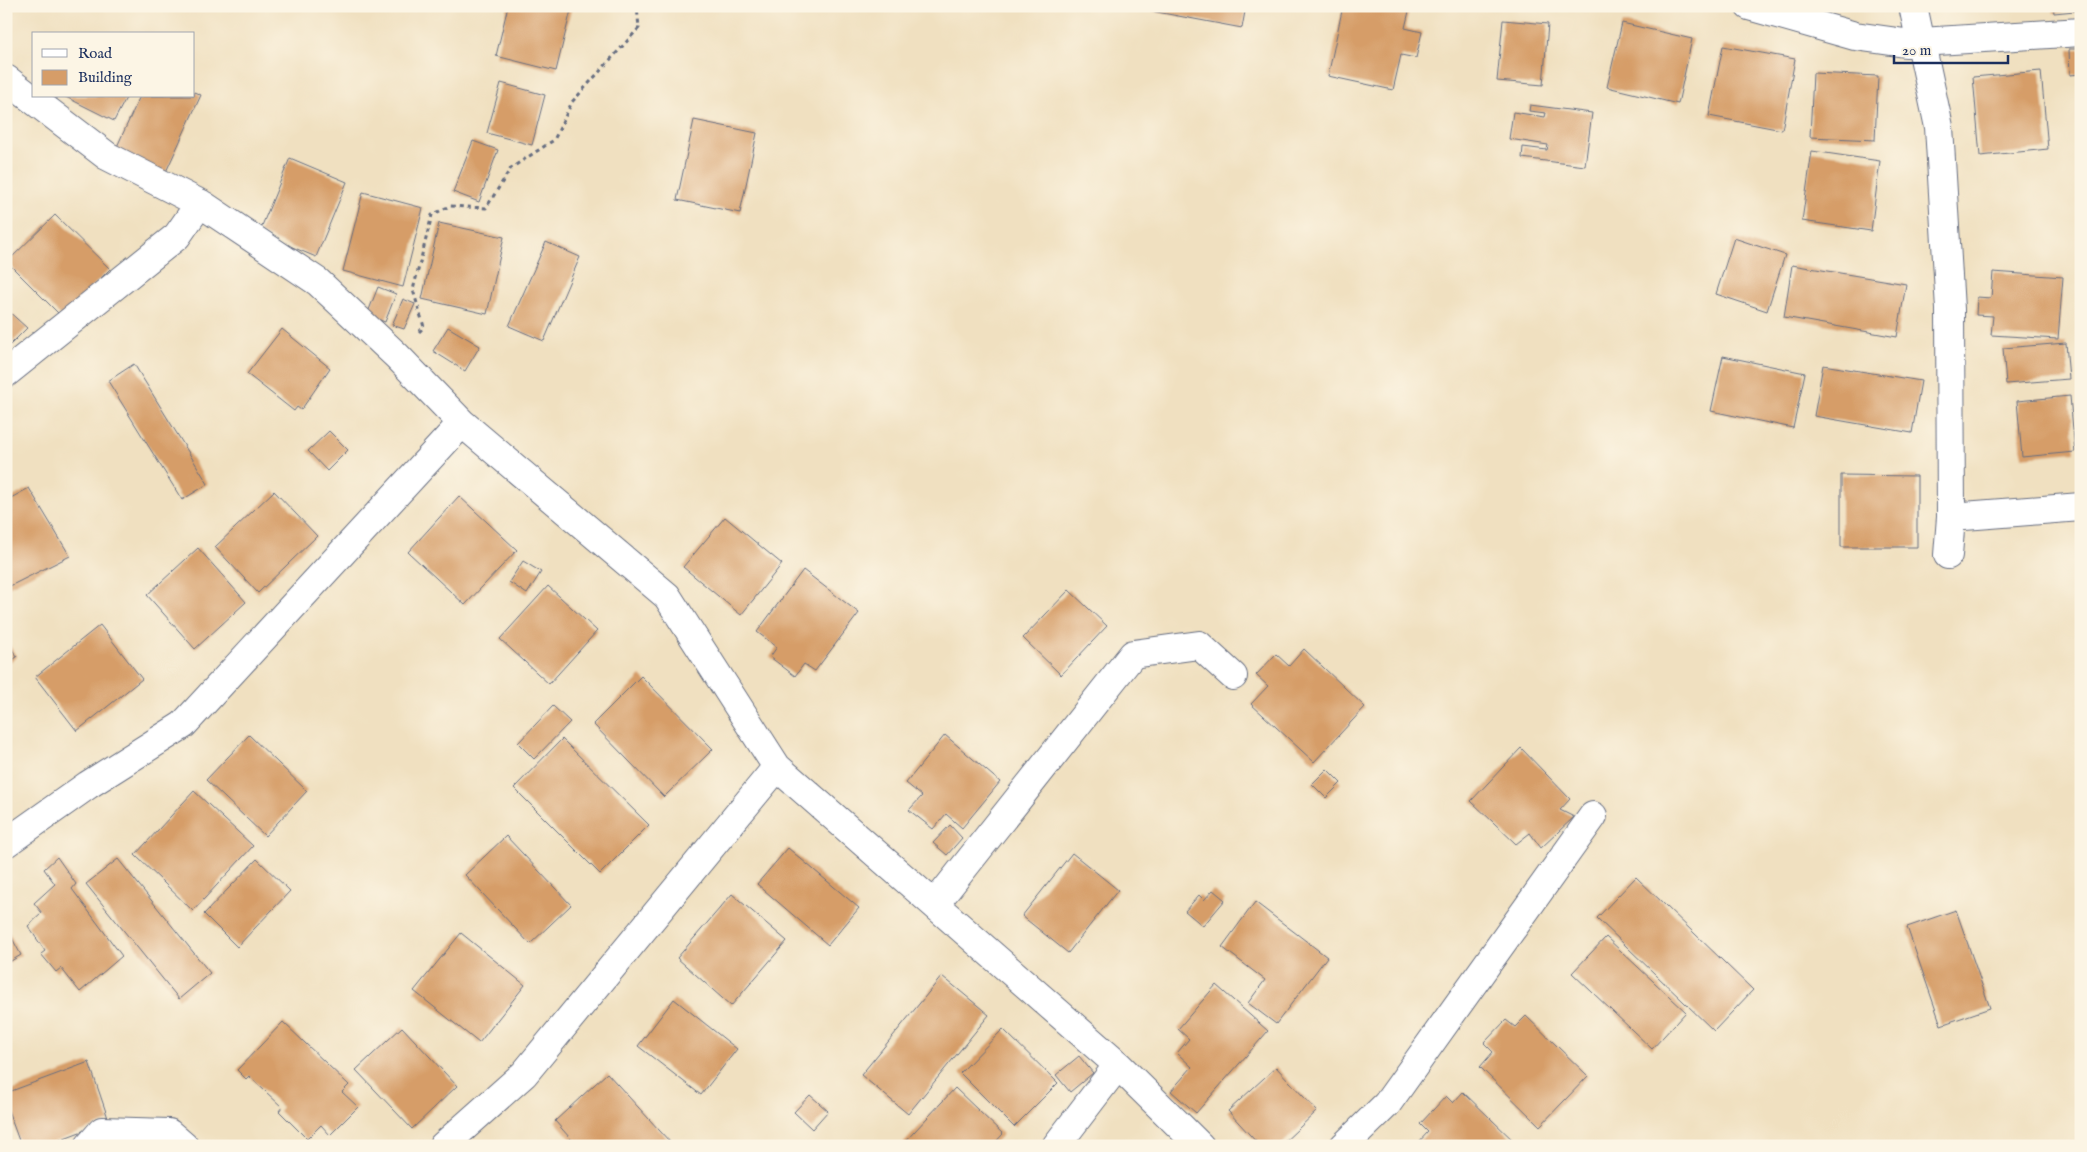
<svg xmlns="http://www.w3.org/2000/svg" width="2087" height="1152" font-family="'IM FELL English',serif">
	<rect width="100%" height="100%" fill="#fcf5e5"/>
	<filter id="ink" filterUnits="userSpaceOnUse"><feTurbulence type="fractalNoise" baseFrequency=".02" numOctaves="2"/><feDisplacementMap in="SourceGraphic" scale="10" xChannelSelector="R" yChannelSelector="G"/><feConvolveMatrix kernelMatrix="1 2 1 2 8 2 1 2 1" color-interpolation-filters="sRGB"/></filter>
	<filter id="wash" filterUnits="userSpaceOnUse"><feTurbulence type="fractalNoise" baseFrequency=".0096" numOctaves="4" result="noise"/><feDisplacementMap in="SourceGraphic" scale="20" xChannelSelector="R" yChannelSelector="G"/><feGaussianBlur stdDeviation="1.12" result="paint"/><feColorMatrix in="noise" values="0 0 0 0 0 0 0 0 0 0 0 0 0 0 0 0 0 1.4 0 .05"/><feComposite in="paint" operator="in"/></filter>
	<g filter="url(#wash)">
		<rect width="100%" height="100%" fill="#f0e0c0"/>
		<g id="blocks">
			<path fill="#d69d68" d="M508,6h64l-16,65 -60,-15z
				M1125,6h121l-4,22z
				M1343,6l67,1 -5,21 17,4 -6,26 -15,-3 -8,35 -65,-14z
				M2053,6h22v5l-21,2z
				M1503,20l45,4 -5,61 -46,-4z
				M1622,23l70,16 -14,65 -71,-17z
				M1723,46l72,13 -13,71 -73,-14z
				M2069,49h12v25l-11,1z
				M2041,71l7,78 -68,7 -7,-79z
				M1813,73l65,3 -3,64 -65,-3z
				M501,83l44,12 -13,50 -45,-12z
				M194,92l7,3 -36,79 -50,-23 25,-55h54z
				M64,96h63l-13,25z
				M1530,105l62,8 -7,53 -63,-8 1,-11 24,3 1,-5 -39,-6 4,-27 32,5 1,-4 -17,-2z
				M694,120l63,13 -17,80 -63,-13z
				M473,141l25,9 -19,52 -26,-10z
				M1812,151l68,10 -9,70 -69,-10z
				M290,158l57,24 -31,75 -57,-24z
				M363,192l60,16 -20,79 -60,-16z
				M55,215l55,54 -48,48 -55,-55z
				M439,223l65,14 -17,77 -65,-15z
				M1734,238l51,17 -18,56 -51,-17z
				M546,242l34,15 -36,84 -35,-15z
				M1792,265l114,19 -9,53 -113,-20z
				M1993,272l70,5 -5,62 -67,-4 2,-19 -17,-1 1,-18 14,1z
				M378,287l18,7 -11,28 -18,-7z
				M403,299l12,5 -11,25 -12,-4z
				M6,309l21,19 -21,21z
				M448,327l32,19 -15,25 -32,-20z
				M282,329l48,39 -29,42 -4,-3 -3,4 -47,-37z
				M2066,343l3,36 -63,5 -3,-36z
				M1723,356l82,17 -12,55 -82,-17z
				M134,364l74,120 -26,16 -74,-119z
				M1823,365l98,16 -9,52 -98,-17z
				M2070,396l5,56 -53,5 -5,-56z
				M329,431l19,19 -21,21 -19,-20z
				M1841,475l76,1v71h-76z
				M29,488l41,68 -64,32v-91l3,2z
				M274,491l43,45 -59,57 -43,-46z
				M459,496l58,54 -52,55 -57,-53z
				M725,517l57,47 -41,51 -58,-48z
				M198,548l48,54 -51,47 -48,-54z
				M523,561l18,11 -14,22 -18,-12z
				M803,570l56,43 -44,58 -11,-7 -9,12 -25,-19 7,-10 -20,-15z
				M548,586l49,45 -48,53 -49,-45z
				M1069,590l38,36 -46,49 -38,-37z
				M100,625l42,54 -65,52 -42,-54z
				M6,640l11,17 -11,7z
				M1304,649l61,58 -51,55 -63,-58 17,-18 -12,-11 20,-21 13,12z
				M641,676l72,73 -49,48 -71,-73z
				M553,706l17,16 -36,37 -16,-16z
				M249,735l58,56 -42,45 -59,-56z
				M945,735l55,47 -38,46 -16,-14 -13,15 -24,-19 13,-14 -16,-13z
				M562,739l87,86 -49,49 -86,-86z
				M1521,748l49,51 -10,11 14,7 -33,31 -11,-15 -14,11 -45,-43z
				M1327,769l14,14 -15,15 -14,-14z
				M194,791l59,55 -60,65 -58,-56z
				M950,825l12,13 -15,17 -14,-12z
				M506,836l65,69 -41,39 -65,-69z
				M788,848l71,60 -31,37 -71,-61z
				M1072,853l46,37 -50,63 -46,-37z
				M57,857l19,27 -4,5 50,67 -42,36 -19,-24 -5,4 -15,-18 4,-3 -17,-25 14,-13 -8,-10 21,-19 -11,-15z
				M118,859l92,114 -31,26 -93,-115z
				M257,859l33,32 -53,56 -33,-33z
				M1636,877l117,113 -39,41 -117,-113z
				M1213,890l12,10 -22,26 -18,-15 14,-16 5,5z
				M732,894l55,47 -56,65 -54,-48z
				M1255,902l72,55 -51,67 -28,-21 17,-23 -43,-33z
				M1956,910l34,98 -49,17 -34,-98z
				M6,927l15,28 -15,9z
				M461,933l64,52 -46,58 -65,-52z
				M1606,937l80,75 -34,37 -80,-76z
				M942,976l47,39 -81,99 -47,-39z
				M1216,985l52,46 -72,82 -25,-22 21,-24 -15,-14 12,-14 -11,-10z
				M674,999l63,50 -36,46 -63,-49z
				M1526,1016l62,60 -48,50 -60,-59 13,-15 -9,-9 22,-23 9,7z
				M283,1022l66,63 -7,7 16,15 -28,28 -9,-10 -14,14 -28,-28 3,-4 -33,-31 -3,3 -9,-9z
				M402,1027l55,59 -45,43 -56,-59z
				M1003,1029l55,54 -44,44 -54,-54z
				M1079,1056l14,17 -23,19 -14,-17z
				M89,1062l20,59 -66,25h-22l-15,-41v-12z
				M1276,1067l41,44 -37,35h-20l-32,-35z
				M607,1073l63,69 -3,4h-90l-22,-25z
				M955,1088l48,46 -11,12h-91z
				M1463,1092l56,54h-104l13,-14 -8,-8 26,-28 7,7z
				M810,1095l18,16 -16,18 -18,-17z"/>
		</g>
	</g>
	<g filter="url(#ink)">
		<use href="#blocks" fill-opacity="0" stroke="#666d80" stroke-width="1"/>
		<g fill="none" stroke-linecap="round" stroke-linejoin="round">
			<g stroke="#666d80" stroke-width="30">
				<path id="minor" d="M1749,6l106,30 50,7 176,-11
					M1913,6l26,121 11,182 1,208 -3,38
					M6,79l101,77 96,49 115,77 79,74 65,67 205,173 110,171 -253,307 -81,72
					M6,373l171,-137 23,-33
					M1951,517l130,-10
					M777,767l341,298 82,81
					M6,843l82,-58 95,-60 279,-302
					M935,904l198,-250 66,-9 34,31
					M89,1146l13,-15 67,2 15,13
					M1056,1146l62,-81
					M1344,1146l43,-42 206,-288"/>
			</g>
			<path stroke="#666d80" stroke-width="3" stroke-dasharray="4 4" stroke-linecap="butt" d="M419,332l5,-5 -11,-37 19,-75 18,-9 36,2 25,-40 43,-28 18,-38 67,-74 -2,-22"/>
			<use href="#minor" stroke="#fff" stroke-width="28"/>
		</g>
	</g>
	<rect width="2087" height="1152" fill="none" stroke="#fcf5e5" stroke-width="25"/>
	<rect x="32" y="32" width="162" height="65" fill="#fcf5e5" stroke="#a2a6af"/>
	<rect x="42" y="49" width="25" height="8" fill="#ffffff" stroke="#a2a6af"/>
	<text x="78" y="58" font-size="15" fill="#1b2f5e">Road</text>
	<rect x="42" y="70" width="25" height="15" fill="#d69d68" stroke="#a2a6af"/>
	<text x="78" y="82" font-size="15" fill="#1b2f5e">Building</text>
	<path d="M1894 55v8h114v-8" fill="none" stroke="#1b2f5e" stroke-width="2.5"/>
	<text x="1902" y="55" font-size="15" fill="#1b2f5e" stroke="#fcf5e5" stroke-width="4" paint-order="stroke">20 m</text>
</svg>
